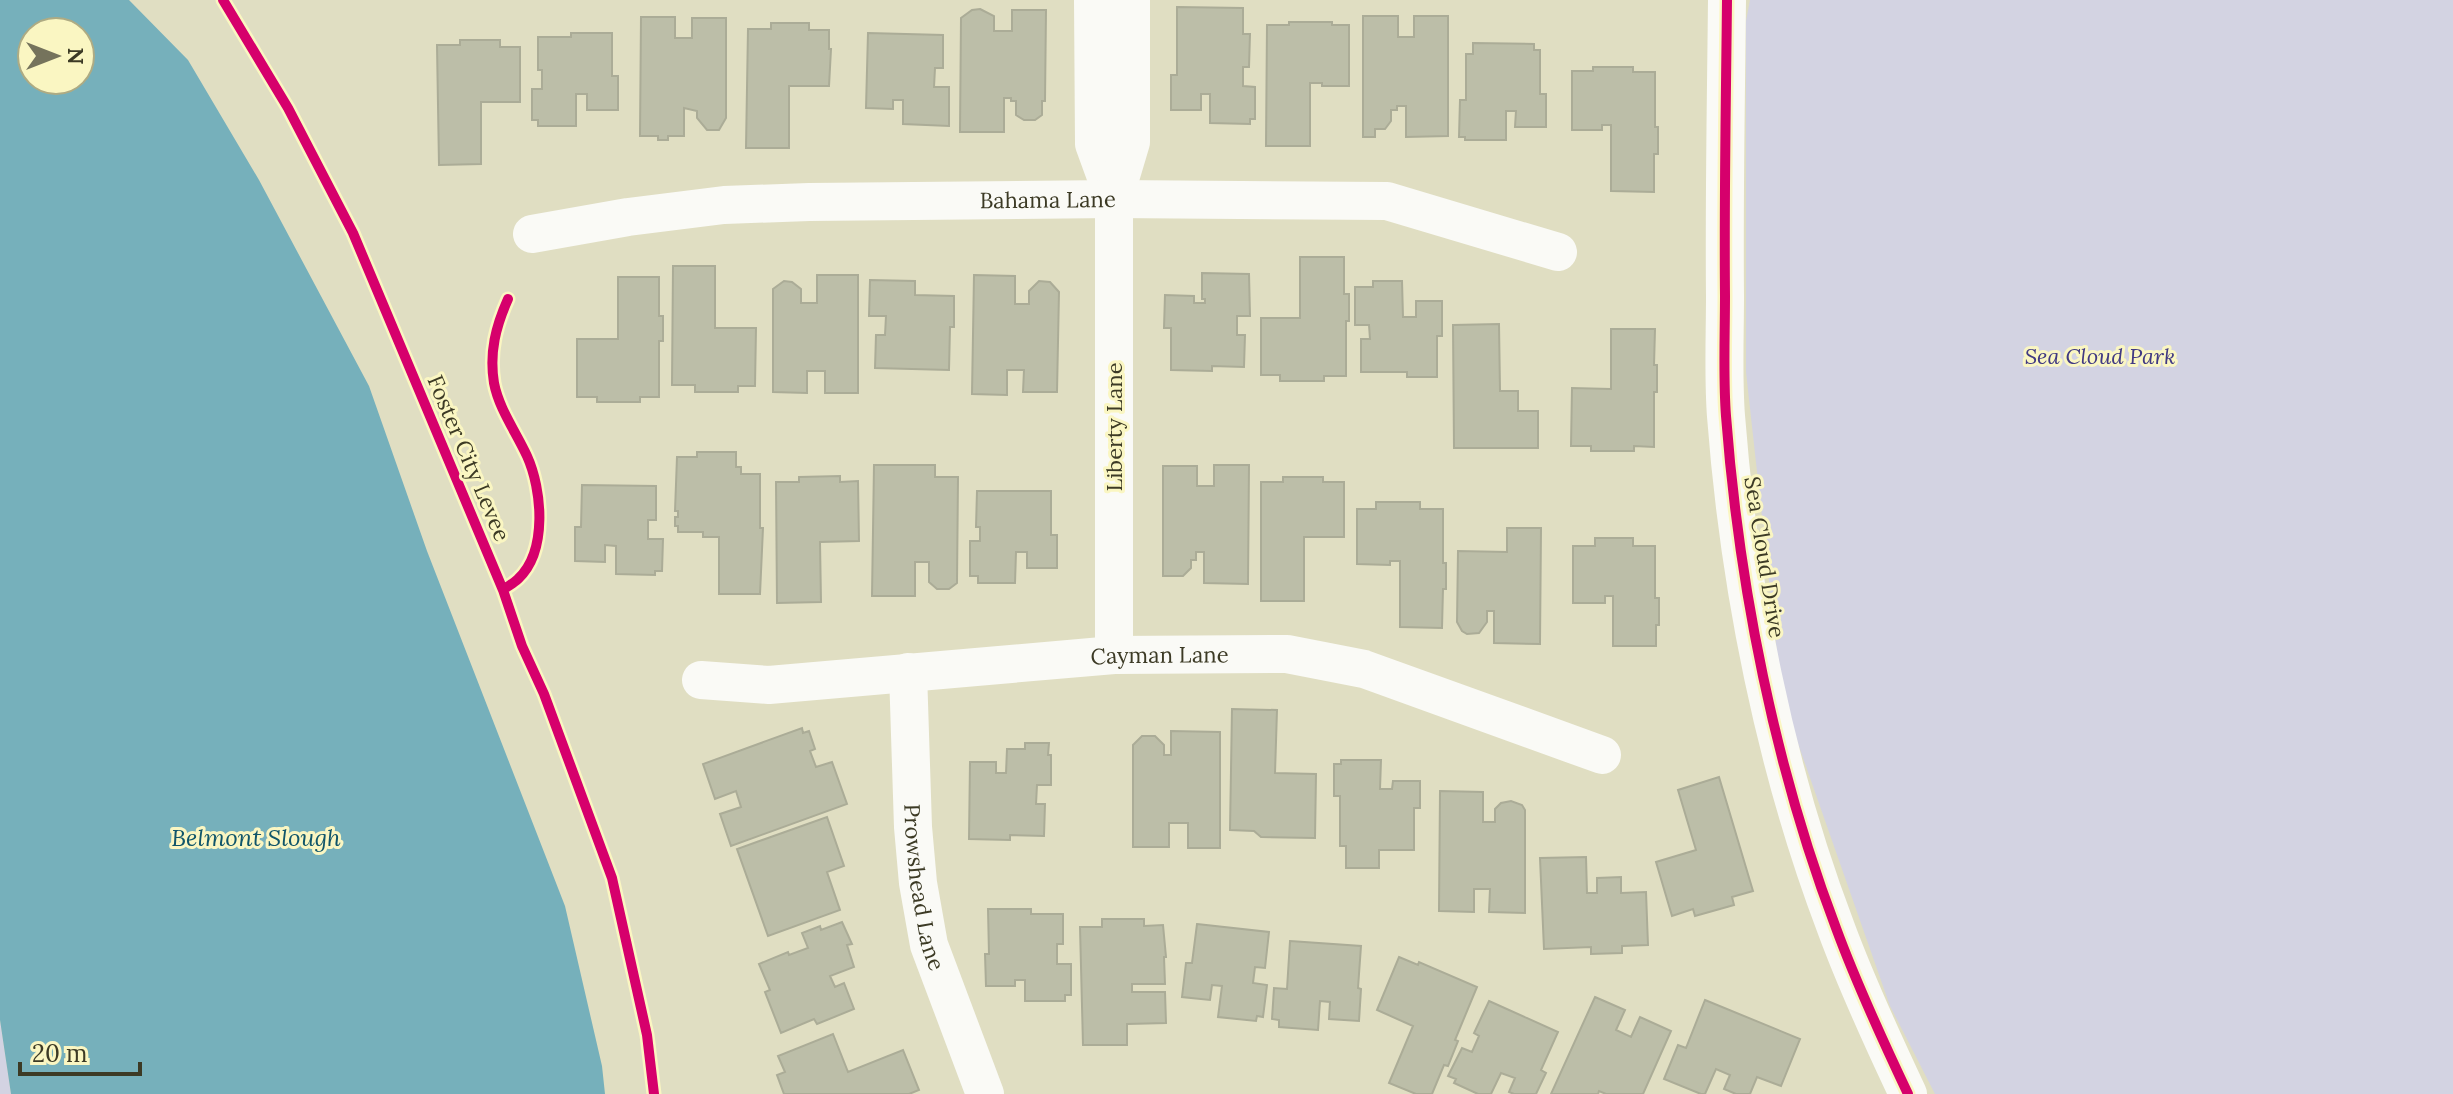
<svg xmlns="http://www.w3.org/2000/svg" width="2453" height="1094" font-family="Lora,serif">
	<rect width="100%" height="100%" fill="#e0dec2"/>
	<path fill="#d3d3e2" d="M1750,0h703v1094h-518l-45,-88 -108,-308 -36,-326v-351z
		M0,1020l11,74h-11z"/>
	<path fill="#76b0bb" fill-rule="evenodd" d="M0,0h129l59,60 71,120 110,206 58,165 138,355 37,160 3,28h-594l-11,-74zM80,32v48h-48v-48z"/>
	<path fill="#bcbea8" stroke="#abac97" stroke-width="2" d="M1177,7l66,1v26h7l-1,33h-6v19l12,1v32h-5v5l-40,-1v-29h-9v16h-30v-35h6z
		M980,9l14,7v15h18v-21h34l-1,91h-3v14l-7,5h-11l-8,-5v-14h-5v-3h-7v34h-44l1,-114 11,-8z
		M1363,16h35v21h16v-21h34v120l-42,1v-31h-9v4h-6v11l-6,8h-10v8h-12z
		M641,17h34v21h17v-20h34v100l-7,12h-12l-10,-12v-7l-13,-3v28h-16v4h-10v-4h-18z
		M1289,22h43v3h17v61h-27v-3h-12v63h-44l1,-121h22z
		M771,23h38v7h20v19h2l-2,37h-40v62h-43l2,-119h23z
		M571,33h41v43h6v34h-31v-16h-11v32h-38v-6h-6v-31h10v-19h-4v-33h33z
		M868,33l75,2v33h-8l-1,19h15v39l-46,-2v-24h-10v9l-27,-1z
		M460,40h40v7h20v55h-39v62l-42,1 -2,-120h23z
		M1473,43l61,1v6h6v44h6v33h-31l1,-16h-10v29h-41v-3h-6l1,-37h6v-46h7z
		M1593,67h40v5h22v55h3v27h-4v38l-43,-1v-66h-9v5h-30v-59h21z
		M1300,257h44v37h5v27h-3v55h-22v5h-44v-6h-19v-57h39z
		M673,266h42v62h41l-1,58h-17v6h-43v-7h-23z
		M1202,273l47,1 1,42h-13v19h8l-1,32 -32,-1v5l-41,-1v-42h-7l1,-33 29,1v7h11v-4h-3z
		M817,275h41v118h-33v-22h-18v22l-34,-1v-103l11,-8 8,1 9,7v14h16z
		M974,275l41,1v28h14v-13l10,-10 11,1 9,10 -2,100h-34l1,-22h-17v25l-35,-1z
		M618,277h41v39h4v25h-4v56h-19v5h-43v-5h-20v-58h41z
		M870,280l45,1v14l39,1v31h-4l-1,43 -74,-2 1,-33h9l1,-19h-17z
		M1373,281h29l1,36h13v-16h26v35h-5v41h-30v-5h-46v-33h9l-1,-14h-14v-38h18z
		M1499,324l1,67h18v20h20v37h-84l-1,-123z
		M1611,329h44l-1,36h3v27h-3v55l-20,-1v5h-43v-5h-20l1,-58 39,1z
		M697,452h39v15h5v7h19v54h3l-3,66h-41v-57h-16v-5h-25v-6h-3v-9h3v-6h-3l2,-54h20z
		M874,465h61v12h23l-1,106 -8,6h-12l-8,-7v-20h-14v34h-43z
		M1214,465h35l-1,119 -44,-1v-31h-8v8h-5v8l-8,8h-20v-110h34v20h17z
		M840,476v6l18,-1 1,60 -39,1 1,60 -44,1 -1,-121h23v-5z
		M1283,477h40v5h21v55h-40v64h-43v-119h22z
		M582,485l74,1v34h-8v19h15l-1,32h-7v4l-39,-1v-28l-11,-1v17l-30,-1v-34h6z
		M977,491h74v44h6v33h-30v-16h-11l-1,31h-37v-7h-8v-35h10v-14h-4z
		M1376,502h44v7h23v54h3v26h-3l-1,39 -42,-1v-66h-10v4l-33,-1v-55h19z
		M1507,528h34l-1,116 -46,-1v-32h-7v11l-8,11 -12,1 -5,-3 -5,-9 1,-71 49,1z
		M1595,538h38v8h22v52h4v27h-3v21h-43v-50h-8v7h-32v-57h22z
		M1232,709l45,1 -2,63 41,1 -1,64 -54,-1 -7,-6 -24,-1z
		M802,728l1,5 6,-2 6,18 -5,2 6,16 16,-5 15,42 -116,42 -11,-32 21,-7 -5,-16 -21,8 -12,-35z
		M1171,731l49,1v116h-32v-25h-19v24h-36v-102l9,-9h13l9,9v10h7z
		M1025,743h24l-1,12h3v30h-14l-1,19h9l-1,32 -34,-1v5l-41,-1 1,-77h26v11h10l1,-24h18z
		M1341,760h40l-1,29h12l1,-8h27v27h-6v42h-35v18h-33v-22h-6v-50h-6v-32h7z
		M1719,777l34,114 -21,6 2,8 -39,11 -2,-7 -21,7 -16,-54 40,-12 -18,-60z
		M1440,791l43,1v30h12v-13l6,-6 10,-2 11,4 3,5v103l-36,-1 1,-23h-16v23l-35,-1z
		M827,817l17,49 -17,6 13,38 -72,26 -31,-87z
		M1586,857l1,36h10v-15l24,-1v16l25,-1 2,53 -26,1v7l-31,1v-7l-47,2 -4,-91z
		M988,909h43v5h32v30h-6v20h14v31h-6v6h-40v-21h-10v6h-29l-1,-32h4z
		M1102,919h42v7l19,-1 3,32h-2l1,27h-33v8h33l1,31 -39,1v21h-44l-3,-118h22z
		M842,922l10,22 -5,1 7,22 -24,9 5,11 9,-4 10,26 -37,15 -3,-5 -33,14 -16,-41 5,-2 -11,-26 29,-12 1,3 19,-7 -6,-15 18,-7 1,4z
		M1197,924l72,8 -4,36 -10,-1 -2,16 14,2 -4,32 -6,-1 -1,5 -38,-4 4,-31 -10,-1 -2,15 -28,-3 4,-34h6z
		M1290,941l71,5 -3,42 3,1 -2,32 -30,-2 1,-17 -10,-1 -2,29 -39,-3v-7l-7,-1 2,-31 13,1z
		M1399,957l19,8 1,-3 58,25 -22,53 3,1 -10,25 -4,-1 -12,29h-16l-27,-11 24,-57 -36,-16z
		M1595,997l30,13 -9,20 15,7 9,-20 31,14 -28,63h-37l-7,-3 -1,3h-47z
		M1705,1000l95,39 -19,47 -24,-9 -7,17h-14l-12,-5 6,-14 -14,-6 -11,25h-4l-37,-15 14,-34 8,3z
		M1489,1001l69,31 -17,38 5,3 -10,21h-22l-5,-2 6,-14 -14,-5 -10,21h-13l-24,-11 2,-4 -8,-3 14,-28 10,4 7,-16 -5,-3z
		M833,1034l15,38 55,-22 16,40 -10,4h-125l-7,-19 8,-3 -7,-16z"/>
	<g fill="none" stroke-linecap="round" stroke-linejoin="round">
		<g stroke="#fafaf6" stroke-width="38">
			<path d="M1093,0l1,144 20,55"/>
			<path d="M1727,0c-1,99 -3,197 -2,296 0,40 -2,81 1,120 13,171 49,352 110,512 21,57 46,111 72,166"/>
			<path id="s1" d="M532,234l96,-17 96,-12 85,-3 305,-3 273,2 171,51"/>
			<path d="M1114,655v-456l17,-57v-142"/>
			<path id="s2" d="M908,672l5,155 5,56 11,62 56,149"/>
			<path id="s3" d="M701,680l68,5 345,-30 173,-1 77,15 238,86"/>
		</g>
		<g stroke="#faf6c2" stroke-width="15">
			<path id="cycleway" d="M223,0l65,108 65,125 150,357 19,56 22,48 68,184 35,157 7,59
				M1727,0c-1,99 -3,197 -2,296 0,40 -2,81 1,120 13,171 49,352 110,512 21,57 46,111 72,166
				M503,590c5,-4 11,-7 15,-11 30,-28 24,-90 9,-123 -11,-24 -28,-47 -33,-73 -5,-31 2,-57 14,-84"/>
		</g>
		<use href="#cycleway" stroke="#d6006c" stroke-width="10"/>
	</g>
	<g text-anchor="middle" dominant-baseline="central" stroke-width="6" stroke-linejoin="round" paint-order="stroke">
		<g font-size="22" fill="#3c3a25" stroke="#faf6c2">
			<text stroke="none"><textPath href="#s1" startOffset="518">Bahama Lane</textPath></text>
			<text transform="translate(1114 427) rotate(-90)">Liberty Lane</text>
			<text transform="translate(469 458) rotate(67)">Foster City Levee</text>
			<text transform="translate(1765 557) rotate(81)">Sea Cloud Drive</text>
			<text stroke="none"><textPath href="#s3" startOffset="460">Cayman Lane</textPath></text>
			<text stroke="none"><textPath href="#s2" startOffset="216">Prowshead Lane</textPath></text>
		</g>
		<g font-size="22" font-style="italic" fill="#403983" stroke="#faf6c2">
			<text x="2100" y="356">Sea Cloud Park</text>
		</g>
		<g font-size="24" font-style="italic" fill="#10556a" stroke="#faf6c2">
			<text x="256" y="837">Belmont Slough</text>
		</g>
	</g>
	<g transform="translate(56 56) rotate(90)"><circle r="38" fill="#faf6c2" stroke="#aeab83" stroke-width="2"/>
	<path d="M0-6L14 30L0 20L-14 30Z" fill="#75735c"/>
	<text y="-12" font-size="22" font-weight="bold" text-anchor="middle" fill="#3c3a25">N</text>
	</g>
	<path d="M20 1062v12h120v-12" fill="none" stroke="#3c3a25" stroke-width="4"/>
	<text x="32" y="1062" font-size="24" fill="#3c3a25" stroke="#faf6c2" stroke-width="6" paint-order="stroke">20 m</text>
</svg>
